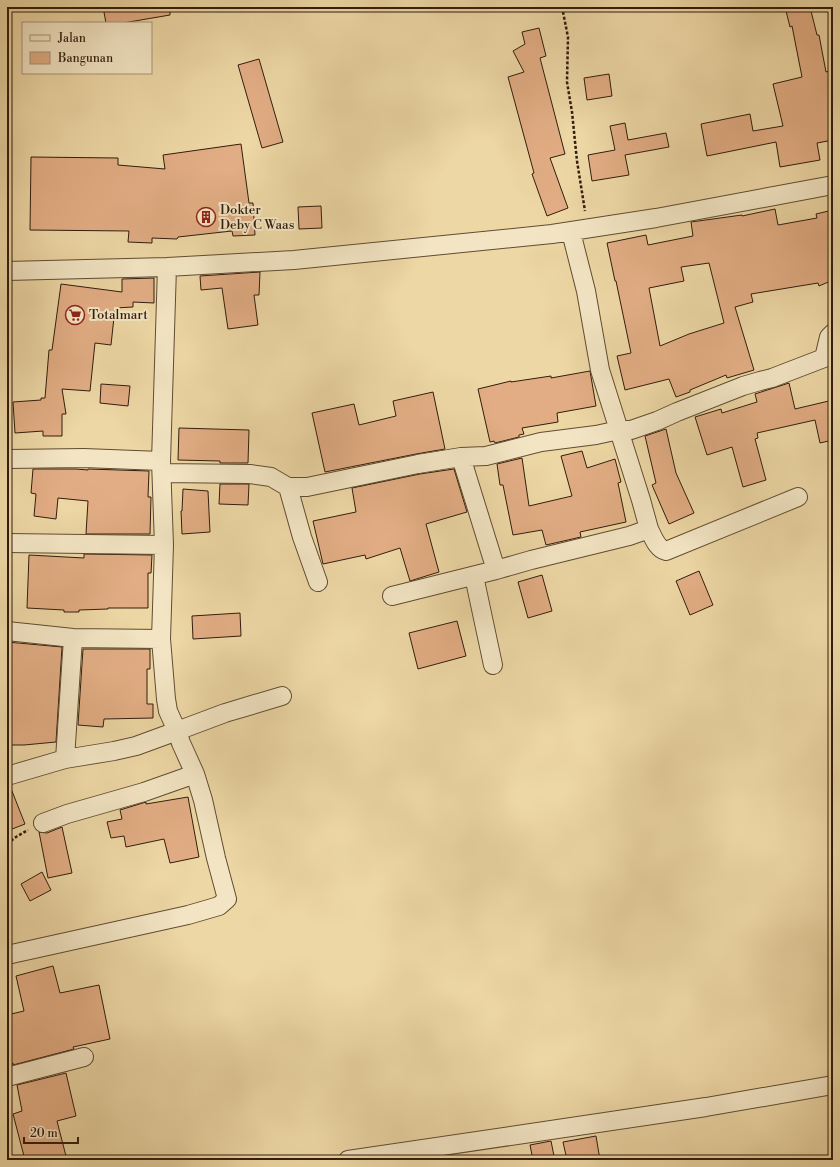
<svg xmlns="http://www.w3.org/2000/svg" width="840" height="1167" font-family="'Libre Bodoni',serif">
	<rect width="100%" height="100%" fill="#edd7a5"/>
	<filter id="stains"><feTurbulence type="fractalNoise" baseFrequency=".005" numOctaves="4"/><feColorMatrix values="0 0 0 0 .2 0 0 0 0 .09 0 0 0 0 .02 0 0 0 .5 -.17"/></filter>
	<radialGradient id="worn" r=".72"><stop offset=".6" stop-color="#630" stop-opacity="0"/><stop offset="1" stop-color="#630" stop-opacity=".3"/></radialGradient>
	<path fill="#e2ad84" stroke="#311d0c" fill-rule="evenodd" d="M103,7h67v8l-47,8h-17z
		M785,7h25l7,28h2l7,37 3,-1 4,15v54l-16,3 3,17 -40,7 -4,-25 -69,14 -6,-32 49,-10 3,17 30,-5 -10,-42 29,-7 -10,-51 -2,1z
		M539,28l7,28 -6,2 25,96 -15,4 18,50 -21,8 -15,-42 2,-1 -26,-96 16,-5 -11,-21 12,-7 -3,-12z
		M259,59l24,83 -21,6 -24,-83z
		M609,74l3,22 -25,4 -3,-22z
		M625,123l3,17 38,-7 3,14 -44,8 4,20 -37,6 -4,-26 27,-5 -5,-24z
		M241,144l8,59h4l2,32 -22,1 -1,-5 -54,6 -1,2 -25,-1v5l-24,-1 1,-11 -99,-1 1,-73 87,1v7l47,4 -2,-14z
		M321,206l1,22 -23,1 -1,-22z
		M775,209l3,16 39,-7 -1,-4 17,-4v70l-14,6 -1,-3 -67,11 2,8 -18,5 19,63 -27,8 -1,-3 -36,15v2l-14,5 -7,-18 -44,11 -8,-34 14,-3 -15,-72h-1l-8,-38 39,-8 2,10 45,-9 -2,-14 51,-7v1zM709,263l15,60 -35,11 -29,12 -11,-58 35,-7 -3,-14z
		M260,272l-1,23h-5l4,30 -30,4 -6,-41 -21,2 -1,-14z
		M154,278v25l-21,-1v5l-18,1 -4,37 -16,-2 -5,48 -28,-2 4,25h-4v22h-19v-5l-28,2 -2,-31 28,-2v-2h4l4,-48h3l9,-66 61,8v-13z
		M590,371l6,35 -39,7 1,9 -36,6 2,6 -5,1v2l-24,6 -1,-2 -4,1 -12,-53 33,-8v1l40,-6v2z
		M789,383l6,26 38,-9v40l-13,3 -5,-23 -58,13 1,5 -3,1 11,41 -23,7 -11,-40 -25,8 -12,-38 26,-8 1,4 35,-11 -2,-8z
		M101,384l29,2 -2,20 -28,-3z
		M433,392l12,57 -29,5 -91,18 -13,-59 42,-9 5,21 37,-9 -3,-15z
		M179,428l70,2 -1,33h-28v-2l-42,-1z
		M666,429l10,44 18,40 -25,11 -17,-39 4,-2 -11,-47z
		M582,451l5,17 28,-9 6,23 -3,1 8,39 -46,10 1,5 -35,8 -4,-15 -29,5 -10,-50h-3l-3,-21 25,-6 7,48 43,-10 -11,-40z
		M33,469h43l12,1v-1l61,2 -1,26h3l-1,37h-64l2,-33 -30,-3 -2,21 -22,-3 2,-22 -5,-1z
		M454,469l13,43 -41,12 13,48 -29,9 -10,-33 -34,11 -1,-4 -42,9 -10,-43 43,-9 -4,-24 68,-14z
		M220,484h29l-1,21 -29,-1z
		M183,489l25,2 2,41 -28,2 -1,-23h1z
		M84,554l68,1 -1,18h-3v35h-40v1l-29,1v2h-15v-2l-37,-2 2,-53 55,3z
		M699,571l14,34 -23,10 -14,-34z
		M542,575l10,36 -24,7 -10,-36z
		M240,613l1,23 -48,3 -1,-23z
		M457,621l9,35 -48,13 -9,-36z
		M7,642l55,5 -6,95 -32,3h-17z
		M83,649h67v20h-3v35h6v14l-49,1 -1,8 -25,-2z
		M7,786h3l15,38 -18,7z
		M188,797l11,60 -29,6 -6,-24 -38,8 -2,-11 -13,2 -4,-16 15,-3 -2,-9 26,-8v2z
		M62,827l10,46 -24,5 -9,-46 8,1z
		M42,872l9,18 -21,11 -9,-17z
		M53,966l7,27 39,-8 11,54 -37,8 1,2 -61,16v-2l-6,2v-50l17,-4 -8,-35z
		M66,1073l10,43 -19,5 10,39h-42l-12,-46 9,-3 -5,-26z
		M596,1136l4,24h-33l-4,-18z
		M551,1141l3,15 -21,4 -3,-15z"/>
	<g fill="none" stroke-linecap="round" stroke-linejoin="round">
		<g stroke="#604c32" stroke-width="20">
			<path id="minor" d="M7,271l160,-4 127,-7 258,-26 104,-16 177,-33
				M461,457l35,113 35,-10 98,-24 20,-7 -8,-29 -41,-130 -14,-79 -15,-59
				M7,459l77,-1 77,3
				M162,473l88,1 21,3 17,10h19l111,-23 43,-7 25,-1 55,-14 55,-7 23,-5h12l26,-9 20,-9 66,-26 17,-5 12,-3 52,-20 5,-21 4,-4
				M288,487l14,50 16,45
				M649,529c4,8 8,20 17,22l132,-54
				M7,543l157,2
				M474,576l19,89
				M392,596l104,-26
				M7,631l66,7 88,1
				M65,759l8,-121
				M195,774l-14,-31 -4,-12 48,-18 57,-17
				M7,776l58,-17 49,-8 22,-5 41,-15 -9,-20 -2,-12 -5,-60 3,-94 -3,-84 6,-194
				M7,955l181,-40 31,-9 8,-7 -11,-41 -13,-58 -8,-26 -51,18 -77,22 -24,9
				M7,1077l77,-20
				M348,1160l358,-53 127,-22"/>
		</g>
		<path stroke="#311d0c" stroke-width="2.5" stroke-dasharray="3 2" stroke-linecap="butt" d="M562,7l6,30 -1,45 5,30 5,49 8,50
			M7,844l9,-7 12,-7"/>
		<use href="#minor" stroke="#f3e5c4" stroke-width="18"/>
	</g>
	<defs>
		<g id="building-ring" transform="scale(1)"><circle r="9.5" fill="#f3e5c4" stroke="#8f2418" stroke-width="1.5"/><path d="M-4-6H4V6H1V3H-1V6H-4ZM-2.5-4.3h1.7v1.8h-1.7ZM.8-4.3h1.7v1.8H.8ZM-2.5-1h1.7V.8h-1.7ZM.8-1h1.7V.8H.8Z" fill="#8f2418"/></g>
		<g id="supermarket-ring" transform="scale(1)"><circle r="9.5" fill="#f3e5c4" stroke="#8f2418" stroke-width="1.5"/><path d="M-6-5.5h2.5l.6 2H6L4.5 2H-2.5L-4.4-4H-6ZM-1.5 3.2a1.3 1.3 0 1 0 .1 0ZM3 3.2a1.3 1.3 0 1 0 .1 0Z" fill="#8f2418"/></g>
	</defs>
	<g fill-rule="evenodd">
		<use href="#building-ring" x="206" y="217"/>
		<use href="#supermarket-ring" x="75" y="315"/>
	</g>
	<g text-anchor="middle" dominant-baseline="central" stroke-width="4" stroke-linejoin="round" paint-order="stroke">
		<g font-size="13" fill="#311d0c" stroke="#f3e5c4" text-anchor="start">
			<text x="220" y="210">Dokter<tspan x="220" dy="15">Deby C Waas</tspan></text>
			<text x="89" y="315">Totalmart</text>
		</g>
	</g>
	<rect width="840" height="1167" fill="none" stroke="#edd7a5" stroke-width="24"/>
	<rect x="8" y="8" width="824" height="1151" fill="none" stroke="#311d0c" stroke-width="2"/>
	<rect x="12" y="12" width="816" height="1143" fill="none" stroke="#311d0c"/>
	<rect x="22" y="22" width="130" height="52" fill="#f3e5c4" stroke="#a5957a"/>
	<rect x="30" y="35" width="20" height="6" fill="#f3e5c4" stroke="#a5957a"/>
	<text x="58" y="42" font-size="12" fill="#311d0c">Jalan</text>
	<rect x="30" y="52" width="20" height="12" fill="#e2ad84" stroke="#a5957a"/>
	<text x="58" y="62" font-size="12" fill="#311d0c">Bangunan</text>
	<path d="M24 1137v6h54v-6" fill="none" stroke="#311d0c" stroke-width="2"/>
	<text x="30" y="1137" font-size="12" fill="#311d0c" stroke="#f3e5c4" stroke-width="3" paint-order="stroke">20 m</text>
	<rect width="100%" height="100%" filter="url(#stains)"/>
	<rect width="100%" height="100%" fill="url(#worn)"/>
</svg>
